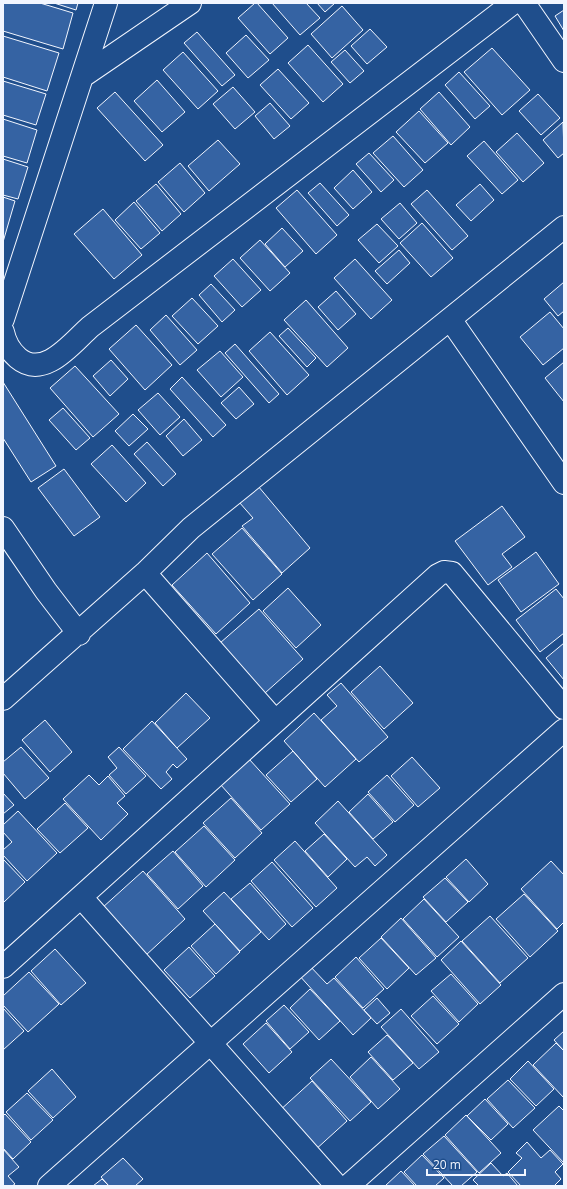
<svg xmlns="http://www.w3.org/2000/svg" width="567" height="1189" font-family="'Open Sans',sans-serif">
	<rect width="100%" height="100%" fill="#1f4e8c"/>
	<path fill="#3563a3" stroke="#f2f6ff" d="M3,3h37l33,10 -10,36 -60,-18z
		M54,3h24l-2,7z
		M255,3h2l31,35 -18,16 -32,-36z
		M272,3h34l14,15 -20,17z
		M317,3h18l-10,9z
		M342,6l21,24 -31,28 -21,-24z
		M564,10v21l-9,-15z
		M370,29l17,18 -20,17 -16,-18z
		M197,32l38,43 -13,11 -38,-43z
		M246,35l23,25 -21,18 -22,-25z
		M3,36l56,17 -12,38 -44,-14z
		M308,45l35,39 -20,18 -35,-39z
		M492,48l38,42 -28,25 -38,-43z
		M345,50l19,21 -14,12 -19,-21z
		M183,52l35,39 -20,18 -35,-39z
		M278,69l31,34 -18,16 -31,-34z
		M459,72l31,34 -15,13 -30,-34z
		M157,80l28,32 -23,20 -28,-31z
		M3,81l43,13 -10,31 -33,-10z
		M233,87l22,25 -20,17 -22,-25z
		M115,92l48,53 -18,16 -48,-53z
		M439,92l31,35 -19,18 -31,-36z
		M538,94l22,24 -19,17 -22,-24z
		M270,103l20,23 -16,13 -19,-23z
		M419,111l29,32 -23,20 -29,-31z
		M3,119l34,11 -10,33 -24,-7z
		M563,122l1,31 -6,5 -15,-18z
		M517,133l27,30 -21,19 -27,-30z
		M393,136l30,34 -19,17 -31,-34z
		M218,140l22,24 -31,27 -21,-25z
		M484,141l34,39 -16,14 -35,-38z
		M369,153l25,27 -13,12 -25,-28z
		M3,159l25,8 -10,32 -15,-4z
		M180,163l25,30 -21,19 -26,-30z
		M353,170l19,22 -19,17 -19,-21z
		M320,183l29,32 -12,11 -29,-33z
		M156,184l25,30 -19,17 -26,-30z
		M480,184l14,16 -23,21 -15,-16z
		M297,190l40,45 -21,19 -40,-46z
		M427,190l41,46 -16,14 -41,-46z
		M3,197l12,4 -12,41z
		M134,202l26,31 -19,16 -26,-29z
		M400,203l17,20 -18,16 -18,-20z
		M103,209l39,46 -28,24 -40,-45z
		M422,223l31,35 -22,19 -31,-34z
		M377,224l21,22 -19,17 -21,-23z
		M282,228l21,23 -18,16 -20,-23z
		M260,240l30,33 -20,18 -30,-33z
		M399,250l11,13 -23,21 -12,-13z
		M233,259l28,31 -19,17 -28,-31z
		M355,259l37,41 -21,19 -37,-41z
		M564,282v29l-6,5 -14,-17z
		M211,284l24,26 -13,12 -23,-27z
		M336,291l20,23 -18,16 -20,-23z
		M192,298l26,28 -20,18 -26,-28z
		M306,300l42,48 -21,19 -43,-47z
		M550,312l14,17v19l-21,17 -23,-28z
		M166,315l31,35 -17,15 -30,-35z
		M136,325l36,40 -27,25 -36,-41z
		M288,328l28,30 -9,9 -28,-31z
		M270,332l39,43 -22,20 -38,-44z
		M235,344l44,50 -10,9 -44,-50z
		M220,351l23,26 -22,20 -24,-27z
		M111,360l17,19 -18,17 -17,-20z
		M564,362v40l-19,-24z
		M75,366l44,48 -26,23 -43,-49z
		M182,377l44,48 -13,12 -43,-48z
		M3,382l53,84 -25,16 -28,-44z
		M239,387l15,17 -18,15 -15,-16z
		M158,393l22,24 -20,18 -22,-25z
		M63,408l27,30 -14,12 -27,-30z
		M133,414l15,15 -19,17 -14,-15z
		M184,419l18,21 -19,16 -17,-20z
		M147,442l29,32 -13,12 -29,-32z
		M112,445l34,38 -20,19 -35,-38z
		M64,469l36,48 -26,19 -36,-48z
		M258,486l52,62 -28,25 -40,-47 11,-8 -14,-16z
		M502,506l23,31 -23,17 10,13 -24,18 -33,-44z
		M242,528l40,46 -29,26 -41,-46z
		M536,552l23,32 -38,28 -23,-32z
		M207,553l43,50 -34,31 -44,-49z
		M288,588l33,37 -25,23 -33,-37z
		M556,589l8,10v34l-24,19 -24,-32z
		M259,609l44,50 -38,34 -45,-50z
		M564,643v37l-18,-22z
		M380,666l33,37 -29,26 -33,-37z
		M341,683l47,54 -29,25 -38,-42 16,-14 -10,-11z
		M186,693l24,25 -33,30 -22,-25z
		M314,713l42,46 -31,28 -41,-46z
		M45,720l27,32 -22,20 -28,-32z
		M152,721l35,38 -10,9 -4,-4 -7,8 6,7 -11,10 -38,-40z
		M21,747l28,31 -24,21 -22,-26v-11z
		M119,747l27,29 -20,18 -17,-19 8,-7 -9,-11z
		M293,751l24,28 -26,23 -25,-27z
		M412,757l28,31 -22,19 -27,-31z
		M249,759l41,45 -29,26 -41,-46z
		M89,775l10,10 9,-9 17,20 -8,7 11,11 -27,26 -38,-41z
		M387,775l27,30 -19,17 -27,-30z
		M3,793l11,12 -11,9z
		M368,794l25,28 -20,17 -24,-27z
		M231,798l31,35 -27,25 -32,-35z
		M338,801l49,54 -12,11 -8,-9 -12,10 -40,-44z
		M65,803l23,25 -28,25 -23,-24z
		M18,811l39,42 -30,28 -24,-26v-5l9,-8 -9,-10v-7z
		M204,826l31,34 -29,27 -31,-35z
		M324,834l23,25 -19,18 -23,-26z
		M295,841l42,47 -21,19 -42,-47z
		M173,851l30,35 -25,23 -31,-35z
		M3,859l22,23 -22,21z
		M466,859l22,25 -19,18 -23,-25z
		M551,861l13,14v47l-7,7 -36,-40z
		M272,862l41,46 -21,19 -41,-46z
		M143,871l42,48 -40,37 -43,-48z
		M445,878l23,24 -22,20 -23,-25z
		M250,883l36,41 -17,16 -38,-41z
		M224,892l37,40 -21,19 -37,-40z
		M524,894l34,37 -28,26 -34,-38z
		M424,899l35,38 -22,20 -34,-38z
		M490,916l38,42 -28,25 -38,-42z
		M401,918l35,40 -20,17 -35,-38z
		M215,924l25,28 -24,22 -25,-28z
		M381,938l28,30 -22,21 -28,-31z
		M461,941l40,44 -21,19 -39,-44z
		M189,947l26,29 -25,22 -26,-28z
		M55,949l31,34 -25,22 -30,-34z
		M356,957l28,32 -21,19 -28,-31z
		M308,964l19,20 7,-6 37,40 -18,17 -55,-61z
		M29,972l30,32 -31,28 -25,-27v-9z
		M451,974l27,30 -19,18 -28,-31z
		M310,989l30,32 -21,19 -29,-32z
		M433,996l26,28 -22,20 -26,-28z
		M377,998l13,15 -13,11 -13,-14z
		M284,1005l25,27 -19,17 -24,-28z
		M3,1008l21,23 -21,19z
		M401,1009l38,43 -20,17 -38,-42z
		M266,1023l26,29 -23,21 -26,-29z
		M564,1031v20l-10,-11z
		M387,1035l26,28 -20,17 -25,-28z
		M556,1043l8,8v47l-31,-33z
		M371,1057l29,32 -22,20 -28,-32z
		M331,1059l40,43 -21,19 -40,-43z
		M528,1061l26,28 -18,17 -26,-27z
		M52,1069l24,28 -23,21 -25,-27z
		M508,1080l27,28 -22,20 -26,-29z
		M312,1081l35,40 -33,30 -36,-39z
		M27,1093l26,27 -22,20 -25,-28z
		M485,1099l23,25 -17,16 -24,-24z
		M559,1106l5,5v52l-31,-33z
		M5,1114l26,28 -18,17 -10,-11v-32z
		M466,1115l35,38 -22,20 -34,-38z
		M444,1136l33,36 -16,14h-8l-30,-32z
		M527,1142l14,16 9,-8 13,14 -8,8 6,7 -7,7h-33l-13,-14 14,-14 -6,-5z
		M3,1149l16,18 -11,9 7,8 -3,2h-9z
		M422,1155l22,23 -9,8h-18l-13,-14z
		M123,1158l20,21 -8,7h-26l-8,-9z
		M491,1163l12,13 4,-3 11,13h-39l-6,-6z
		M401,1171l14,15h-30z
		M102,1179l7,7h-16z"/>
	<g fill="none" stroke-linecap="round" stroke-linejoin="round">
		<g stroke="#f2f6ff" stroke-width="24">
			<path id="street" d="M524,3l40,58
				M83,76l107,-73
				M3,319l103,-316
				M450,319l114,164
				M3,332c2,10 7,19 15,26 26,22 54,-15 72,-31l423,-324
				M3,528l43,63 33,43
				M145,573l130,148
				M3,699l142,-126 46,-45 373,-301
				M81,897l256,289
				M3,967l435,-392 6,-3 8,1 112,135
				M49,1186l515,-456
				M348,1186l216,-192"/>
		</g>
		<use href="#street" stroke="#1f4e8c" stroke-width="22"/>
	</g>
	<rect width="567" height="1189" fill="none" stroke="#f2f6ff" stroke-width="8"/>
	<path d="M427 1169v6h98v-6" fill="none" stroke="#f2f6ff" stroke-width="2"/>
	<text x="433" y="1169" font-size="12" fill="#f2f6ff" stroke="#1f4e8c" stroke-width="3" paint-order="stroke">20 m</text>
</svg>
